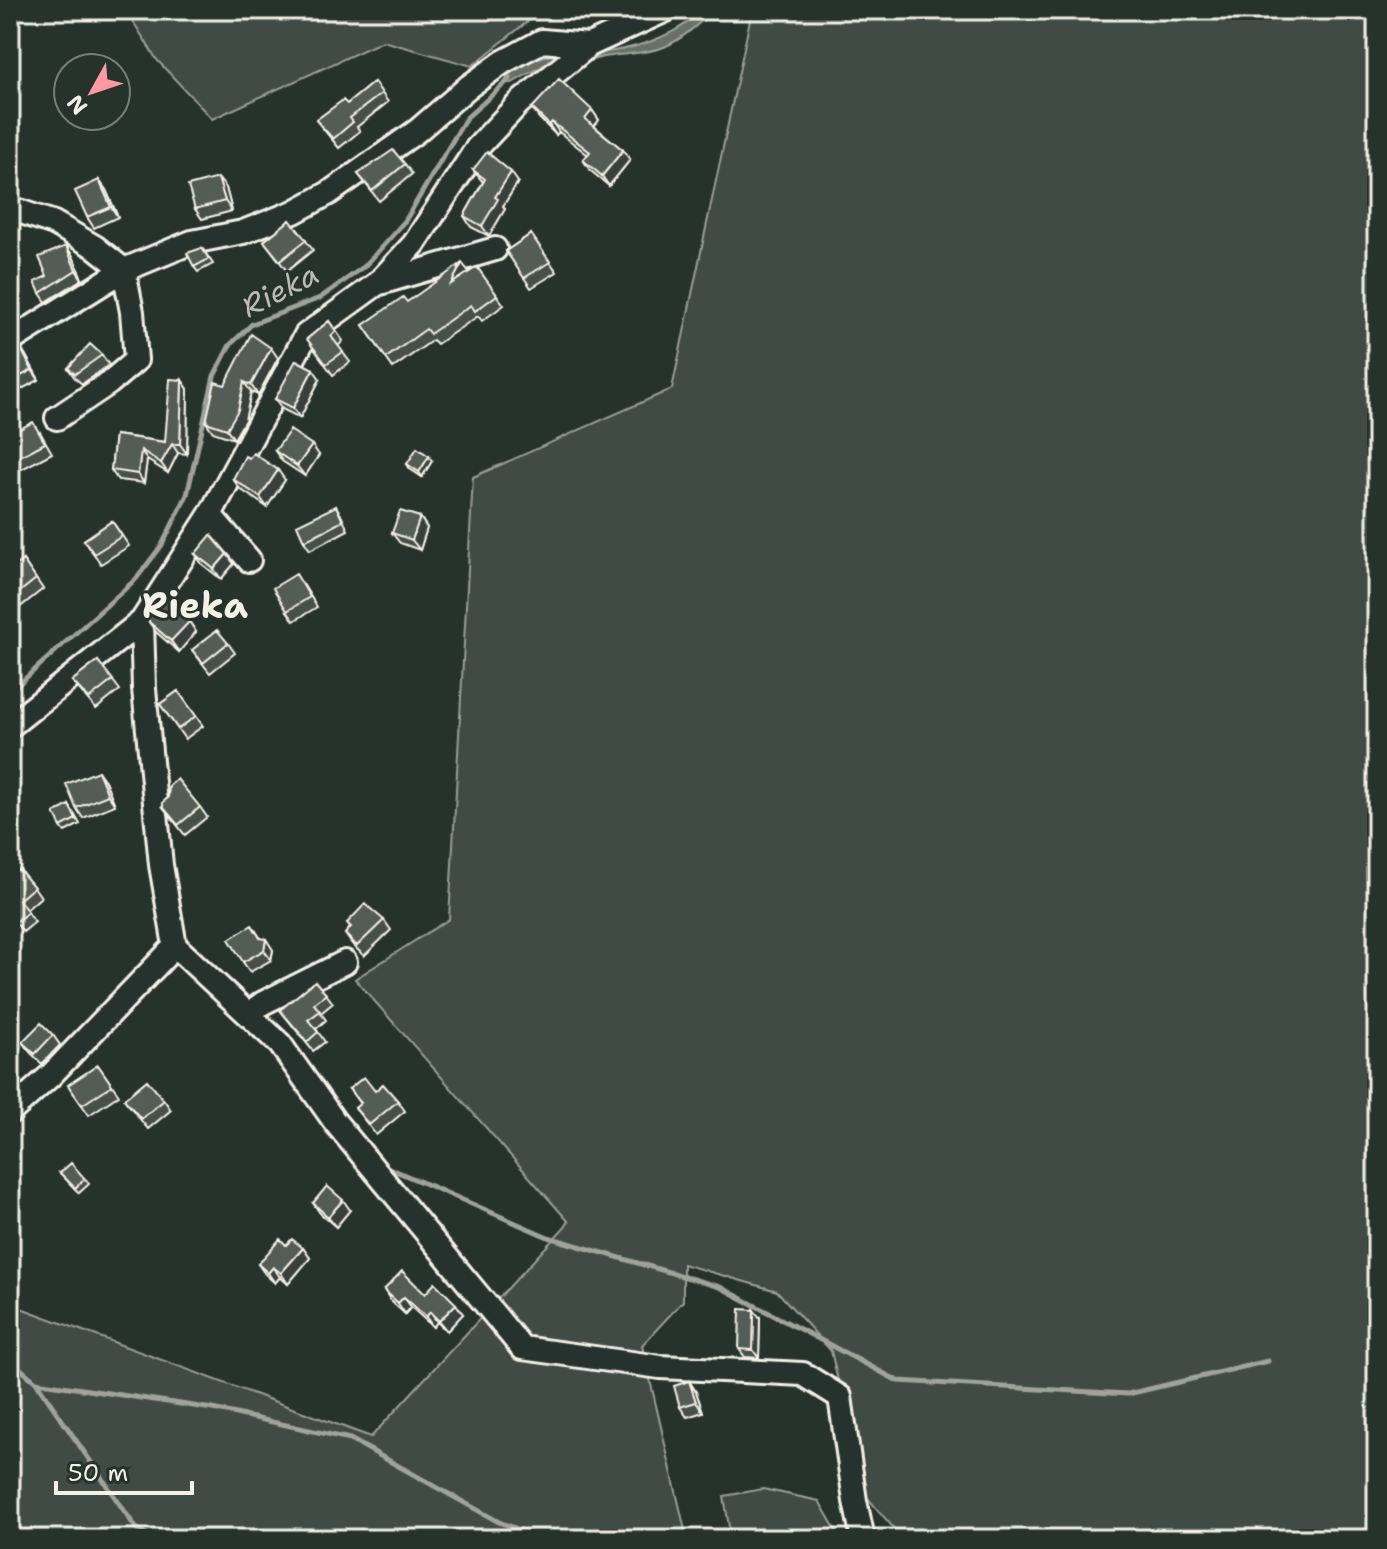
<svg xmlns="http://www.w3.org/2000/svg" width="1387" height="1549" font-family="'Shantell Sans',sans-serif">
	<rect width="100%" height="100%" fill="#26332d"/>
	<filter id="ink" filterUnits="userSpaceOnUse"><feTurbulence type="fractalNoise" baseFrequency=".0125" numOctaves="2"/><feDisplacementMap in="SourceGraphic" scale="16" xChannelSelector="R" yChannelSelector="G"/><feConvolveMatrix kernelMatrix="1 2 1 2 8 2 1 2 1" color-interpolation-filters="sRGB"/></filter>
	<g filter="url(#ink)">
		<path fill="#414b45" stroke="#9a9e96" stroke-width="2" d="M126,10h416l-70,56 -89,-25 -171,78 -55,-59z
			M752,10h625v1529h-474l-38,-44 -34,-144 -54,-60 -94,-27v37l-41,44 45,194h-677v-235l361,133 198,-215 -214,-243 94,-60 24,-442 199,-88z
			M763,1489l56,12 22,38h-110l-7,-43z"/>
		<path fill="#676f68" stroke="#9fa39b" stroke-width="2" d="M703,10h11c-15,13 -31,29 -50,37 -27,11 -62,3 -85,20l-31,-4 -36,20h-8c23,-39 73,-25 109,-32 32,-5 66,-18 90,-41z"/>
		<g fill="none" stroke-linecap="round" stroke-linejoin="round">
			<path stroke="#9fa39b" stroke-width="5" d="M10,692l126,-113 26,-34 25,-50 27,-119 16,-31 22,-21 68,-26 45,-32 40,-45 61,-103 44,-39
				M382,1165l166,72 172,50 178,94 230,13 140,-33
				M10,1360l26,22 177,27 137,30 149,83 45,17
				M36,1382l100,146 18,11"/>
			<g stroke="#f4f1e8" stroke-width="28">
				<path id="minor" d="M10,208l44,15 41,24 29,23 8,42 4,48 -27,23 -52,35
					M380,283l115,-34
					M10,341l114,-71 68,-28 51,-10 51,-20 35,-19 88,-62 51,-44 35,-25 39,-21 47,4
					M210,515l39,45
					M142,621l2,68 17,176 14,81 105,98 55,78 187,226 138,19 143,7 37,23 15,104 8,38
					M10,726l132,-105 68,-106 96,-180 72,-52 36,-39 63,-96 42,-45 70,-58 77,-35
					M248,1014l15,-11 82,-41
					M10,1112l41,-37 124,-129"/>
			</g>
			<use href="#minor" stroke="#26332d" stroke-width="22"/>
		</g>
		<path fill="#474f49" stroke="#f4f1e8" stroke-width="2" d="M577,10h30l-22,12z
			M374,82l14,20 -31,25 3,4 -21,17 -23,-28 31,-16z
			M532,108l60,2 7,10 -5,6 29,24 7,10 -21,26 -18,-15 -8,-11 5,-5 -29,-23 -3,3 -17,-17z
			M405,164l7,10 -33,27 -21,-27z
			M473,170l45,12 -15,24 2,3 -16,27 -18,-9 -7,-11 19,-34z
			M99,180l7,10 12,27 -24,11 -7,-11z
			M226,188l6,23 -30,8 -7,-10z
			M290,220l23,30 -26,21 -23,-30z
			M531,234l26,38 -26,16 -25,-37z
			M66,246l7,10 9,23 -36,23 -6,-9z
			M202,248l11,16 -15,8 -4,-5z
			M477,267l27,38 -22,16 -4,-5 -41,28 -4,-4 -40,28 -30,-43 44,-23 62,-30z
			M329,321l14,20 -5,5 12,16 -17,13 -26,-36z
			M18,343l7,11 14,26 -29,15v-47z
			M102,355l7,10 -27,19 -7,-6 -7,-10z
			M278,358l-20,37 -7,-3 -6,28 -11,19 -21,-7 -7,-10 19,-37z
			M320,379l-20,39 -18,-9 -7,-10z
			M182,380l6,9 -1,65 -9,-1 -10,20 -21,-13 -3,23 -26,-3 -7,-10 4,-35 50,7z
			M40,432l12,21 -30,16 -7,-10z
			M275,451l44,4 -14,21 -23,-15z
			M432,461l-10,16 -12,-8 -3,-5z
			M233,479l52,1 -18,27 -27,-18z
			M336,506l5,9 7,15 -38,20 -6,-9z
			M420,517l7,11 -7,22 -20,-7 -8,-10z
			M112,521l17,25 -28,18 -17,-24z
			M195,554l39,10 -13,15 -19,-15z
			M23,560l20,29 -24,19 -9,-13z
			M303,584l14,23 -23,14 -7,-10z
			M183,612l13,20 -17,20 -23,-20 -7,-10z
			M228,643l7,10 -25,20 -18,-23z
			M98,661l22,29 -24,19 -24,-28z
			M178,691l25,35 -18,13 -25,-35z
			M105,781l10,24 -32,13 -7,-10z
			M69,805l11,19 -15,8 -4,-5z
			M163,807h37l7,10 -22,18z
			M10,876l24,11 7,10 -15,13 9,12 -12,10 -13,-16z
			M384,920l7,10 -27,26 -12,-12 -7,-10 5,-6 -3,-5z
			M261,938l12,12 -2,10 -21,12 -7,-10z
			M326,994l7,9 -12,10 5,7 -10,9 9,13 -12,9 -33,-41z
			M53,1035l7,10 -18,19 -12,-12 -8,-10z
			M98,1065l21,30 -30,20 -21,-30z
			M349,1089l26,2 23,10 7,10 -29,24 -21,-27 5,-4z
			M124,1099l40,1 7,10 -23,19z
			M60,1173l25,6 4,5 -10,9z
			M313,1203l37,7 -14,17 -16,-14z
			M286,1245l17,3 7,10 -22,26 -8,-7 -5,6 -10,-9 -7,-10z
			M384,1290l41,4 38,20 -16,17 -10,-9 -4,5 -22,-20 -6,7 -14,-13z
			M760,1318l-1,40 -14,-1 -6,-8z
			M689,1381l7,11 7,20 -16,5 -7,-10z"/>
		<path fill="#39403c" stroke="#f4f1e8" stroke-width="2" d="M592,110l7,10 -7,9 -7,-10z
			M552,122l7,10 -3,3 -7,-10z
			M623,150l7,10 -21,26 -7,-10z
			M511,172l7,10 -15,24 2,3 -16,27 -7,-10 13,-29z
			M218,178l8,10 6,23 -7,-10z
			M99,180l7,10 12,27 -7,-10z
			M66,246l7,10 9,23 -6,-9z
			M462,263l8,10 -19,11z
			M18,343l7,11 14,26 -7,-10z
			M271,348l7,10 -20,37 -7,-10z
			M313,369l7,10 -20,39 -7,-10z
			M182,380l6,9 -1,65 -7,-10z
			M244,382l7,10 -6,28 -11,19 -7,-10z
			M172,444l6,9 -10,20 -7,-10z
			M312,445l7,10 -14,21 -8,-10z
			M141,450l6,10 -3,23 -6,-9z
			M429,456l3,5 -10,16 -3,-5z
			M278,470l7,10 -18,27 -7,-10z
			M420,517l7,11 -7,22 -8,-10z
			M227,554l7,10 -13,15 -7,-10z
			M183,612l13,20 -17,20 -8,-11z
			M98,771l7,10 10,24 -7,-10z
			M252,925l13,20 1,-6 7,11 -2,10 -7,-10z
			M343,1200l7,10 -14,17 -8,-10z
			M303,1248l7,10 -22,26 -7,-11z
			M273,1267l7,10 -5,6 -7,-10z
			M404,1297l7,10 -6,7 -7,-11z
			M456,1304l7,10 -16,17 -8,-10z
			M754,1310l6,8 -1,40 -6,-8z
			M430,1312l7,10 -4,5 -7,-10z
			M689,1381l7,11 7,20 -7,-10z"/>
		<path fill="#525c55" stroke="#f4f1e8" stroke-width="2" d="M559,79l33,31 -7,9 38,31 -21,26 -19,-16 7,-8 -38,-30 -3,3 -17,-17z
			M374,82l8,11 -32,25 3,4 -20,17 -17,-19 27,-20 4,4z
			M393,150l12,14 -33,27 -14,-17z
			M487,152l24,20 -16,25 3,2 -16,27 -18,-10 21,-37 -12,-9z
			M218,178l7,23 -30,8 -7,-23z
			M99,180l12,27 -24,10 -12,-26z
			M290,220l16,20 -26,21 -16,-20z
			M531,234l19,28 -26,16 -18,-27z
			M66,246l10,24 -36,23 -5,-11 12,-6 -8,-19z
			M202,248l7,11 -15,8 -7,-14z
			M462,263l-11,21 26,-17 20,28 -22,16 -4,-6 -41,29 -4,-5 -40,29 -23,-33 40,-28 4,5z
			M329,321l7,10 -5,5 12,16 -17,12 -19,-25z
			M251,334l20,14 -20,37 -7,-3 -6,28 -11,19 -21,-7 9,-40 10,3z
			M18,343l14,27 -22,12v-34z
			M90,344l12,11 -27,19 -7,-6z
			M296,360l17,9 -20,39 -18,-9z
			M170,379l12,1 -2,64h-8l-11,19 -20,-13 -3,24 -27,-4 4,-35 50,7z
			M33,422l12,21 -30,16 -5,-9v-16z
			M290,430l22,15 -15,21 -22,-15z
			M417,448l12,8 -10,16 -12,-8z
			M253,453l25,17 -18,27 -27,-18 12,-23 4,2z
			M336,506l7,15 -39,20 -7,-16z
			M400,511l20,6 -8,23 -20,-7z
			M112,521l10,15 -28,18 -10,-14z
			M211,535l16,19 -13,15 -19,-15z
			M23,560l13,19 -24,19 -2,-3v-26z
			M296,574l14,23 -23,14 -14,-23z
			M161,598l22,14 -2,3 8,7 -18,19 -22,-19v-7z
			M217,630l11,13 -25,20 -11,-13z
			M98,661l15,19 -24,19 -17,-18z
			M178,691l18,25 -18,13 -18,-25z
			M98,771l10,24 -32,13 -10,-24z
			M177,779l23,28 -22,18 -15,-18v-5l5,-4 1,-12z
			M69,805l7,14 -15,8 -7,-14z
			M19,869l15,18 -15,13 9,12 -12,10 -6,-7v-39z
			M365,904l19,16 -27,26 -12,-12 6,-7 -4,-4z
			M252,925l8,13 6,1 -2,11 -21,12 -14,-23z
			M315,981l11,13 -12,10 6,7 -12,9 10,12 -11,10 -27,-32z
			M41,1023l12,12 -18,19 -13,-12z
			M98,1065l14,20 -30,20 -14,-20z
			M364,1077l11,14 8,-7 15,17 -29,24 -14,-17 6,-5 -12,-14z
			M147,1080l17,20 -23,19 -17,-20z
			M71,1163l14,16 -10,9 -15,-15z
			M327,1186l16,14 -15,17 -15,-14z
			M280,1239l6,6 6,-6 11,9 -22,25 -8,-6 -5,6 -10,-9z
			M402,1271l23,23 10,-11 21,21 -17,17 -9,-9 -4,5 -22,-20 -6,6 -14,-13z
			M740,1309l14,1 -1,40 -14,-1z
			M689,1381l7,21 -16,5 -6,-21z"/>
	</g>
	<g text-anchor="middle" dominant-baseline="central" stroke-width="6" stroke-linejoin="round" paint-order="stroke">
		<g font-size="30" font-style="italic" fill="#bcbdb5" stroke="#26332d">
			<text transform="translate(280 290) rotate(-27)">Rieka</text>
		</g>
		<g font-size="36" font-weight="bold" fill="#f4f1e8" stroke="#26332d">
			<text x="195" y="605">Rieka</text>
		</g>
	</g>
	<rect width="1387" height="1549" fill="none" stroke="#26332d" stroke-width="40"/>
	<rect x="20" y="20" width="1347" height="1509" fill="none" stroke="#f4f1e8" stroke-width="3" filter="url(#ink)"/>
	<g transform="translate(92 92) rotate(230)"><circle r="38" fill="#26332d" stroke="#787f78" stroke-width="2"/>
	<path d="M0-6L14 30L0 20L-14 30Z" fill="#ff9aa2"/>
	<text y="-12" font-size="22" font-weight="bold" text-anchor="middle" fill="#f4f1e8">N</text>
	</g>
	<path d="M56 1481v12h136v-12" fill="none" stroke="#f4f1e8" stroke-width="4"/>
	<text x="68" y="1481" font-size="24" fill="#f4f1e8" stroke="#26332d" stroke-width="6" paint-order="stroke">50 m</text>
</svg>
